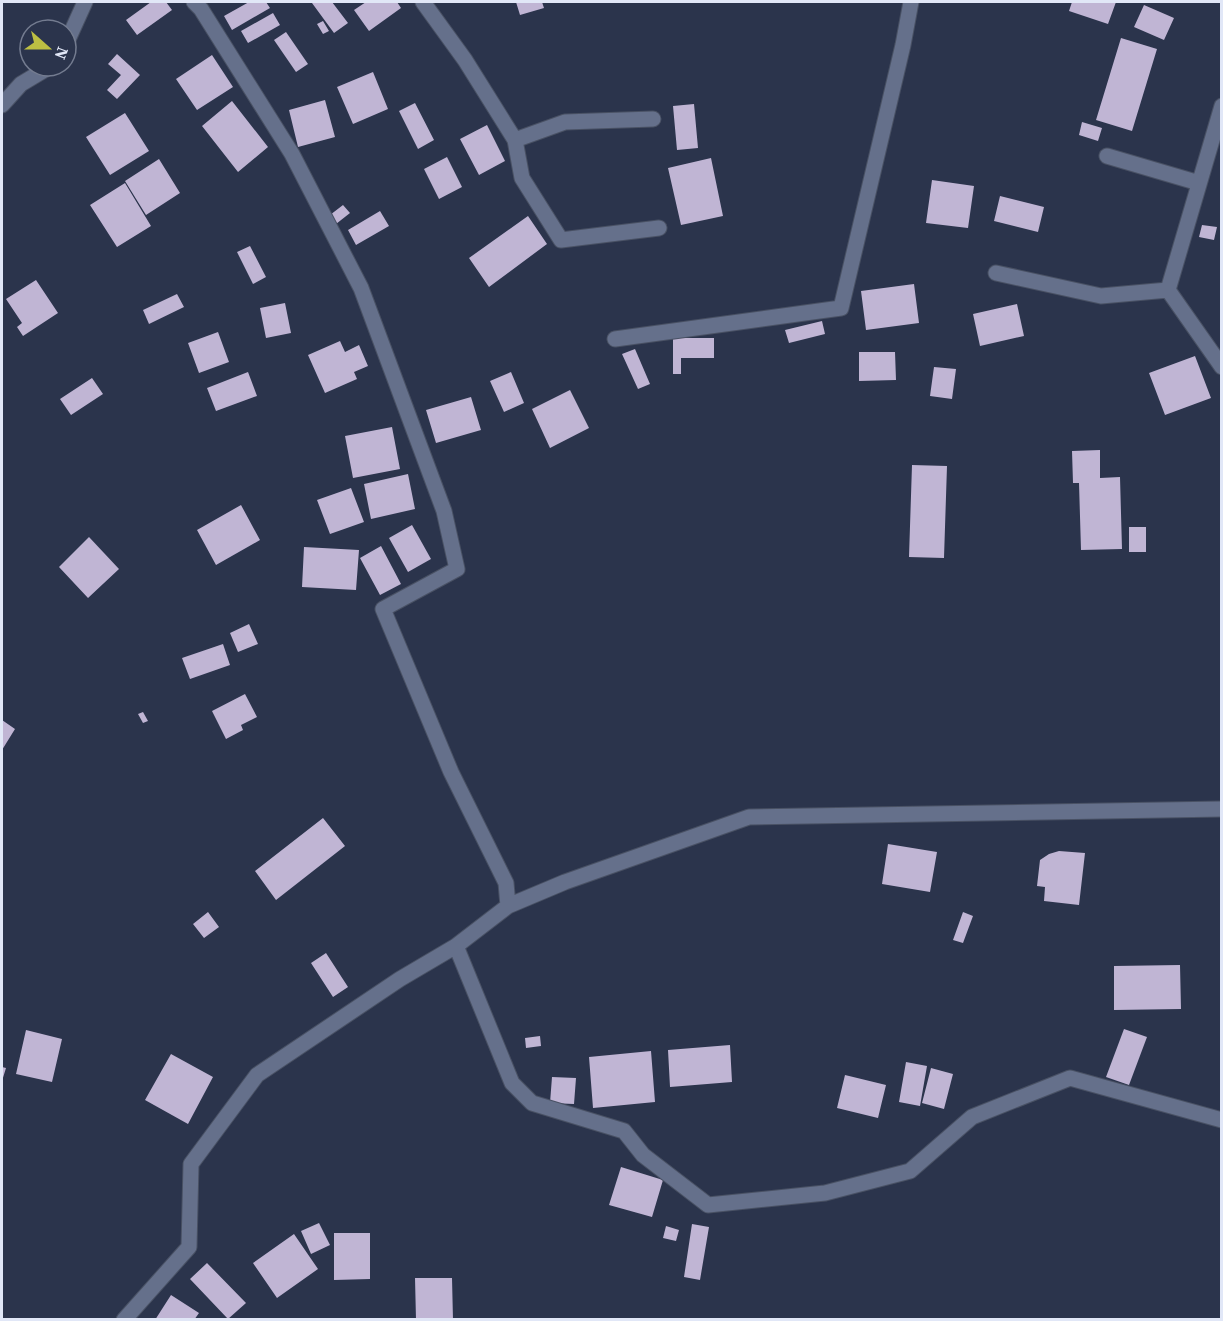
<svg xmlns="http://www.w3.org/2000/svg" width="1223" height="1321" font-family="'Source Serif 4',serif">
	<rect width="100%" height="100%" fill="#2b344c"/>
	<path fill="#c0b5d4" d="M151,2h15l6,8 -35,25 -11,-15z
		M249,2h17l4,6 -38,22 -8,-14z
		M314,2h18l16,21 -14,10 -22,-30z
		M366,2h31l4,6 -32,23 -15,-21z
		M516,2h26l2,6 -24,7z
		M1072,2h44l-8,22 -39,-13z
		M1144,5l30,13 -10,22 -30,-13z
		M273,13l7,12 -32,18 -7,-12z
		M323,21l6,10 -6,3 -6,-10z
		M286,32l22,32 -12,8 -22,-32z
		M1121,38l36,11 -25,82 -36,-11z
		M117,54l23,21 -23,24 -10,-9 14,-15 -13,-11z
		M212,55l21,32 -36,23 -21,-31z
		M373,72l15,37 -35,15 -16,-37z
		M325,100l10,37 -37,10 -9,-37z
		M232,101l36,46 -30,25 -36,-46z
		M415,103l19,37 -16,9 -19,-38z
		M694,104l4,44 -21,2 -4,-44z
		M125,113l24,38 -39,24 -24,-38z
		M1082,122l20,6 -4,13 -19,-6z
		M487,125l18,36 -26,14 -19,-36z
		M447,157l15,30 -23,12 -15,-30z
		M711,158l12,58 -42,9 -13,-57z
		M159,159l21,34 -34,22 -21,-34z
		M932,180l42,6 -6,42 -42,-5z
		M125,183l26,43 -34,21 -27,-42z
		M1000,196l44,11 -6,25 -44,-11z
		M343,205l7,8 -14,11 -6,-9z
		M380,211l9,15 -33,19 -8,-15z
		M528,216l19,28 -58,43 -20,-29z
		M1202,225l15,2 -3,13 -15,-3z
		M250,246l16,31 -13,7 -16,-32z
		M36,280l22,33 -35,23 -6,-9 5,-4 -16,-24z
		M914,284l5,39 -53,7 -5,-39z
		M177,294l7,13 -35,17 -6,-14z
		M285,303l6,30 -25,5 -6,-30z
		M1017,304l7,32 -44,10 -7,-32z
		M822,321l3,13 -36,9 -4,-13z
		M218,332l11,30 -30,11 -11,-30z
		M673,338h41v20h-33v16h-8z
		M340,341l5,11 14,-7 9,21 -14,6 3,7 -32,14 -17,-38z
		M635,349l15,35 -12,5 -16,-35z
		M859,352h36l1,28 -37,1z
		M1195,356l16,42 -46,17 -16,-42z
		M934,367l22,2 -4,30 -22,-3z
		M248,372l9,24 -41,15 -9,-23z
		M511,372l13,31 -20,9 -14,-31z
		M92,378l11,16 -32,21 -11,-16z
		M570,390l19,38 -39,20 -18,-39z
		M471,397l10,33 -45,13 -10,-33z
		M392,427l8,42 -47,9 -8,-42z
		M1100,450v28l20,-1 2,72 -41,1 -2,-67h-6l-1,-32z
		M912,465l35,1 -3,92 -35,-1z
		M408,474l7,35 -44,10 -7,-35z
		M351,488l13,34 -34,12 -13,-34z
		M241,505l19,35 -44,25 -19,-35z
		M412,525l19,34 -23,13 -19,-34z
		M1129,527h17v25h-17z
		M89,537l30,32 -31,29 -29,-31z
		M381,546l20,38 -21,11 -20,-37z
		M304,547l55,3 -3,40 -54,-3z
		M249,624l9,20 -20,8 -8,-19z
		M223,644l7,21 -40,14 -8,-21z
		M245,694l12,23 -16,8 2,5 -17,9 -14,-28z
		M143,712l5,9 -5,2 -5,-9z
		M2,720l13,9 -13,21z
		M323,818l22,28 -69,54 -21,-29z
		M888,844l49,8 -7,40 -48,-8z
		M1059,851l26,2 -6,52 -35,-4 1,-14 -8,-1 3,-26 9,-6z
		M208,912l11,15 -15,11 -11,-14z
		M963,912l10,4 -10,27 -10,-3z
		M326,953l22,34 -15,10 -22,-34z
		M1180,965l1,44 -67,1v-44z
		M1124,1029l23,8 -18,48 -23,-8z
		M26,1030l36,9 -10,43 -36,-8z
		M540,1036l1,10 -15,2 -1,-10z
		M730,1045l2,37 -62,5 -2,-37z
		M651,1051l4,51 -62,6 -4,-51z
		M171,1054l42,23 -25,47 -43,-24z
		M906,1062l21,4 -7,40 -21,-4z
		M2,1067l4,1 -4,13z
		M931,1068l22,6 -9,35 -22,-6z
		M845,1075l41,10 -8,33 -41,-10z
		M552,1077l24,1 -2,26 -24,-1z
		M621,1167l42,13 -11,37 -43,-12z
		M319,1223l11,22 -19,9 -10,-23z
		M692,1224l17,3 -9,53 -16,-3z
		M666,1226l13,4 -3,11 -13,-3z
		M334,1233h36v46l-36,1z
		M294,1234l24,35 -41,29 -24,-35z
		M207,1263l39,40 -18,16 -38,-40z
		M415,1278h37l1,42h-37z
		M171,1295l28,18 -5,7h-39z"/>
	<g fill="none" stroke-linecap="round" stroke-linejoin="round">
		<g stroke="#495164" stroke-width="17">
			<path id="minor" d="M194,2l7,7 91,145 69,134 83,223 13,58 -74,40 68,163 55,111 2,23
				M423,2l42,58 50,80 7,38 39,62 98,-12
				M66,44l19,-42
				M2,105l19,-21 30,-18
				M1222,106l-54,184 54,77
				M515,140l50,-18 88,-3
				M1107,156l92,27
				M996,273l105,23 67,-6
				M615,339l226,-31 62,-263 8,-43
				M456,946l56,137 20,20 92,28 19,24 65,50 117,-12 85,-22 62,-54 98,-39 152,42
				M124,1320l65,-73 2,-83 66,-89 143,-96 56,-33 52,-40 57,-24 184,-65 473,-8"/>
		</g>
		<use href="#minor" stroke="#65708b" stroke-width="15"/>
	</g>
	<rect width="1223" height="1321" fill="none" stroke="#e1e7f7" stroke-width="6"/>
	<g transform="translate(48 48) rotate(111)"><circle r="28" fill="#2b344c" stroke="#747c90" stroke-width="1.5"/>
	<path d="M0-4.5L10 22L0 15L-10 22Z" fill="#bdbf43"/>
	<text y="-9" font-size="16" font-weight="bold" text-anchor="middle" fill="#e1e7f7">N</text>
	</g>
</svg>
